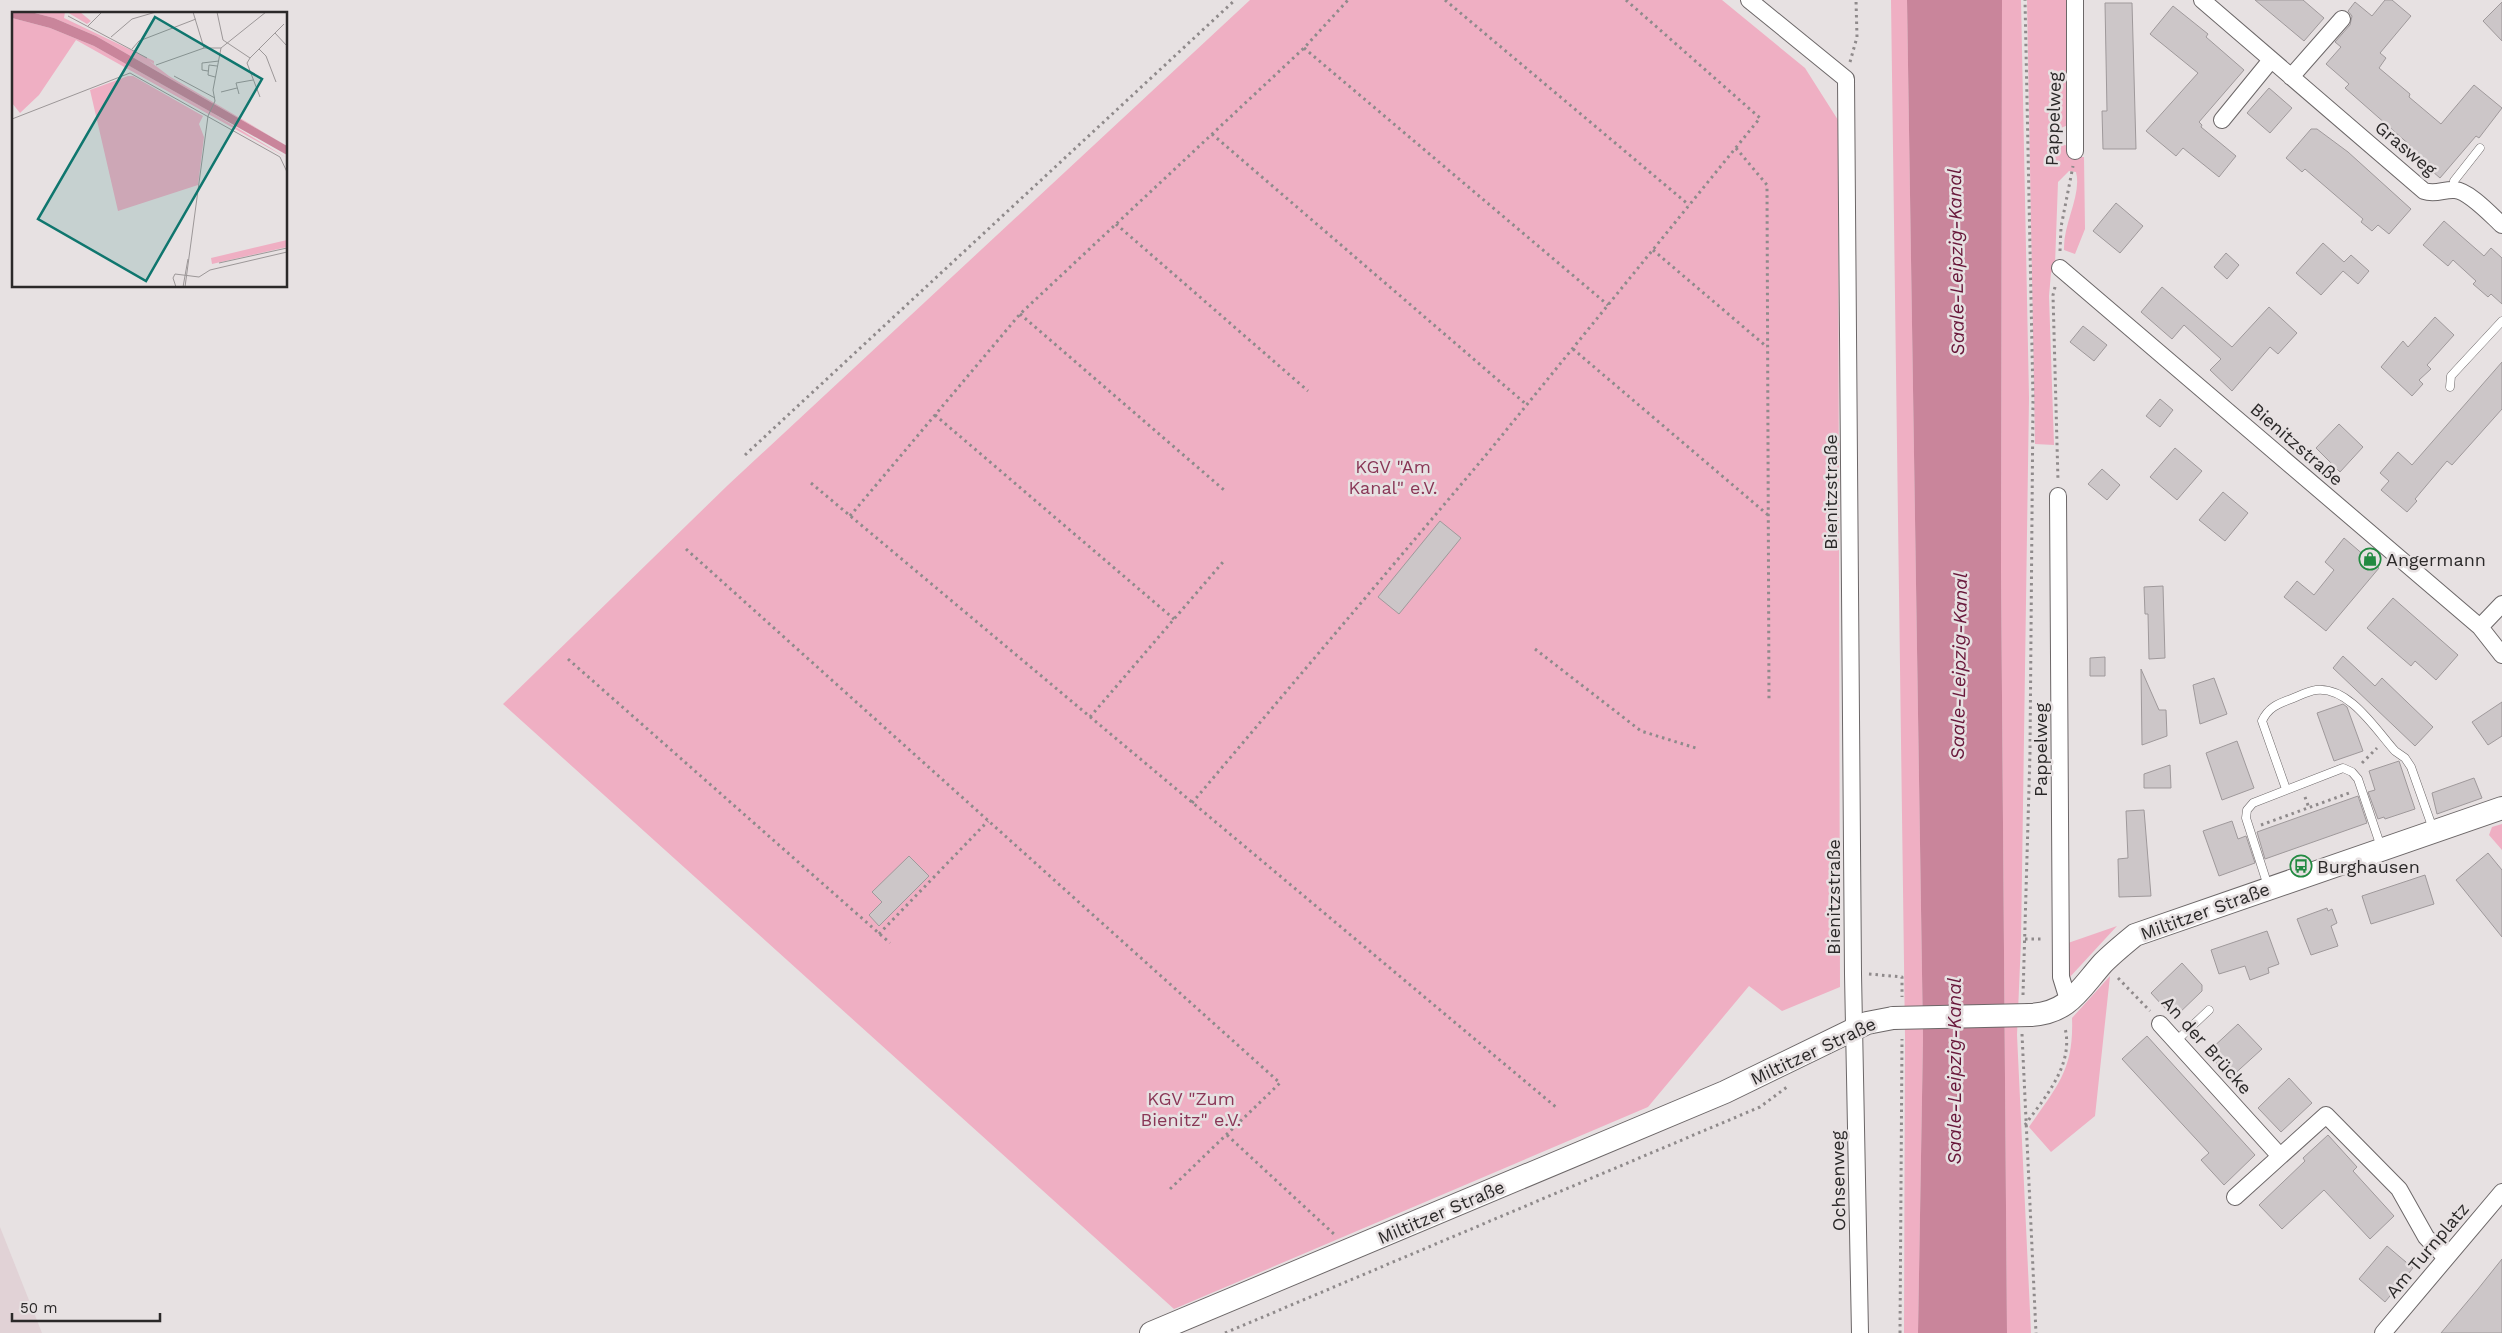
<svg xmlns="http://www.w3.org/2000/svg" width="2502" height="1333" font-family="'Work Sans',sans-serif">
	<rect width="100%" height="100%" fill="#e7e1e2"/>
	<path fill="#e1d2d6" d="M0,1227l42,106h-42z"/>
	<path fill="#efafc3" d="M1250,0h472l83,68 33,52 2,867 -58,24 -33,-25 -101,121 -474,202 -671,-605 225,-219z
		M1891,0h16l16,1038 -5,295h-14l1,-296z
		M2002,0h19l8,398 -8,543 -4,94 14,298h-24l-6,-764z
		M2027,0h42l-1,125 -12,5 1,11 12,6 1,10h14l1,72 -10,25 -11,-4c-1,-27 18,-55 12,-78l-7,-1 -11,11 -3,83 -4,8 -2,23 5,149 -19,-1z
		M2502,824v26l-13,-15 3,-8z
		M2117,926l-48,52 -1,-35z
		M2110,976l-15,140 -44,36 -22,-25c28,-41 45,-57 43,-109z"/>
	<path fill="#c9859b" d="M1907,0h95l-1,569 6,764h-89l5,-295z"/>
	<path fill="#ccc6c8" stroke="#9f999b" d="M2255,0h48l21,18 -20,23z
		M2385,0h7l19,16 -31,37 6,5 -7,10 31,26 -1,3 32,27 33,-39 28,23 -23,30 -3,-2 -36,42 -31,-27 3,-4 -67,-59 4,-4 -23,-20 15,-17 -6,-5 15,-17 2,-9 -4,-5 7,-9 17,14z
		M2502,2v39l-19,-20z
		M2105,3h27l4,146h-33l-1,-38h5z
		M2173,6l35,28 -2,3 38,33 -45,52 3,3 -1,2 35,29 -17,21 -36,-29 -7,8 -30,-25 52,-58 -48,-39z
		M2269,88l23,20 -22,25 -23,-20z
		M2311,129h6l31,23 63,57 -22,25 -11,-9 -6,6 -11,-9 2,-3 -58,-50 -3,3 -16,-14z
		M2116,203l27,23 -23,27 -27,-22z
		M2444,221l40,35 7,-8 11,10v46l-11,-10 -3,3 -15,-13 3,-3 -23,-21 -5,6 -25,-21z
		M2323,243l21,19 7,-7 18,16 -11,13 -15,-13 -22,24 -25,-22z
		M2226,253l13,12 -12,14 -13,-12z
		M2162,287l70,60 37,-40 28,26 -19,21 -8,-7 -38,44 -22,-21 11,-11 -37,-34 -12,14 -31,-27z
		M2435,317l19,18 -27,30 4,4 -12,11 4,4 -11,12 -31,-29 22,-26 5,6z
		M2083,326l24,19 -13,16 -24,-19z
		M2502,362v47l-50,56 -5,-4 -32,38 2,2 -10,11 -26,-22 8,-9 -9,-8 18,-21 14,13z
		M2160,399l13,11 -13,17 -14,-11z
		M2339,424l24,23 -23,25 -24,-24z
		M2175,448l27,23 -25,29 -27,-23z
		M2102,469l18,16 -13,15 -19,-16z
		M2223,492l25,21 -23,28 -26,-21z
		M1440,521l21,17 -62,76 -21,-17z
		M2344,538l35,30 -53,63 -42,-34 13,-16 17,14 20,-25 -9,-8z
		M2163,586l2,72 -16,1 -1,-45h-3l-1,-27z
		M2393,598l65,57 -22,25 -21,-19 -4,5 -44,-38z
		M2343,656l32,30 7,-8 51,49 -18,19 -82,-78z
		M2105,657v19h-15v-18z
		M2141,669l18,41h7l1,26 -25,9z
		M2214,678l13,36 -27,10 -7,-39z
		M2502,702v34l-14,9 -16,-23z
		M2343,704l4,3 16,44 -29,10 -17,-48z
		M2237,741l17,47 -32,12 -16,-47z
		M2399,761l16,48 -30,10 -1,-2 -6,2 -10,-27 7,-2 -6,-19z
		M2170,765l1,23h-27v-14z
		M2474,778l8,20 -45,16 -5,-21z
		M2358,796l9,27 -102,36 -8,-27z
		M2144,810l7,86 -32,1 -1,-38 10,-1 -2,-47z
		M2232,821l6,18 8,-3 9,27 -36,13 -16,-45z
		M2488,853l14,17v67l-46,-57z
		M909,856l20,20 -50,50 -10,-11 13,-13 -10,-10z
		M2425,875l9,29 -63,20 -9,-28z
		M2327,908l1,3 4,-2 5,14 -6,3 7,20 -27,9 -14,-36z
		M2267,931l12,33 -11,4 1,5 -19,7 -5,-14 -26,8 -8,-24z
		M2182,963l20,22v6l-28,27 -23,-25z
		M2238,1024l24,25 -32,29 -20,-22v-6z
		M2147,1036l108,119 -31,30 -23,-25 8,-7 -87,-94z
		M2289,1078l23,25 -31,29 -23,-24z
		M2328,1135l29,32 -4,4 41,45 -24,23 -46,-49 -42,39 -23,-24 46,-44 -2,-3z
		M2387,1246l26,22 -28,34 -26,-23z
		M2502,1259v74h-61l37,-44z"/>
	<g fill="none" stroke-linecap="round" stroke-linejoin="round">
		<g stroke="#6c6768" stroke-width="9">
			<path id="lane" d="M2453,190l1,-9 26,-33
				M2450,387l1,-11 51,-55
				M2286,789l-24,-68c6,-13 15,-17 29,-22 8,-3 17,-8 25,-9 33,-4 60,40 79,61l10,7 6,9 22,62
				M2268,886l-22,-68 1,-8 6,-7 90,-35 9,4 6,7 23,68
				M2175,1042l34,-32"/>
		</g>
		<g stroke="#6c6768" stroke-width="18">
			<path id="street" d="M1749,0l97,79 7,895 7,359
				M2075,0v151
				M2202,0l222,191c12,4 20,-2 31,-1 14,1 36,25 47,35
				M2291,77l51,-58
				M2222,120l49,-60
				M2060,268l420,359 22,28
				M2058,496l3,481 8,26
				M2480,627l22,-23
				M2160,1024l119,131
				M2235,1197l91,-82 73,74 27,48 20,21
				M2383,1333l119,-141"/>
		</g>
		<g stroke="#6c6768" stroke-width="24">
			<path id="secondary" d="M2030,1015c39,-2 49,-25 73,-52 10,-10 21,-19 32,-28l367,-127
				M1151,1333l574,-241 142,-69 26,-5"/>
		</g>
		<path stroke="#8f8a8b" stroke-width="3" stroke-dasharray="2.5 4" stroke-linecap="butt" d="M1445,0l244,205
			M1304,48l304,257
			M1850,62l7,-25 -1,-37
			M1212,134l315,271
			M1736,148l31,37 2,517
			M1116,224l192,167
			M1653,250l114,97
			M2060,251l1,-24 12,-61
			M2055,287l-2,8 5,186
			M1020,314l204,176
			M1573,349l195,166
			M935,415l239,204
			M745,455l490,-455
			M811,483l746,625
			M850,516l170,-202 284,-266 44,-48
			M686,549l594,534 -111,107
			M1535,649l106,82 58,18
			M568,659l322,284
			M1090,717l133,-155
			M2362,763l15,-15
			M2305,797l4,11
			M1192,803l294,-348 274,-337 -134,-118
			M2261,825l88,-32
			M879,934l109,-113
			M2025,939h19
			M1869,974l33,3v20
			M2118,978l32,33
			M2023,995l7,-242 3,-355 -8,-398
			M2022,1034l14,299
			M2025,1125c20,-28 49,-60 40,-97
			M1227,1135l108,100
			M1225,1333l535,-226 27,-20
			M1900,1333l2,-294"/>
		<use href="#lane" stroke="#fff" stroke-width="8"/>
		<use href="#street" stroke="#fff" stroke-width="16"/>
		<use href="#secondary" stroke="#fff" stroke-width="22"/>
		<g stroke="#6c6768" stroke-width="24" stroke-linecap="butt">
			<path id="secondary-bridge" d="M1893,1018l137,-3"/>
		</g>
		<use href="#secondary-bridge" stroke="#fff" stroke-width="22"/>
	</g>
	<defs>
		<g id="shop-ring" transform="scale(1.125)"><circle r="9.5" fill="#e7e1e2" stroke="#228a41" stroke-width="1.5"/><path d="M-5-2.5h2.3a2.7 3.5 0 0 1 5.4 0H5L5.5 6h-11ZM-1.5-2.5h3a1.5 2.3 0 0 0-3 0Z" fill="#228a41"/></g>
		<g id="bus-ring" transform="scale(1.125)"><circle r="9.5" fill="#e7e1e2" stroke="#228a41" stroke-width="1.5"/><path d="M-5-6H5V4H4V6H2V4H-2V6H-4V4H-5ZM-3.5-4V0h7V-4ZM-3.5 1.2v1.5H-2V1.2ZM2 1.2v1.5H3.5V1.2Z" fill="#228a41"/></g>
	</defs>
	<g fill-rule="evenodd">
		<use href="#shop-ring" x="2370" y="559"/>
		<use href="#bus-ring" x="2301" y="866"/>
	</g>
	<g text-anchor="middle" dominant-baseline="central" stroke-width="5" stroke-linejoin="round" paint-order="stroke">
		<g font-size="18" fill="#2b2929" stroke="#e7e1e2">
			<text transform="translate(2053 119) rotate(-88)">Pappelweg</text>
			<text transform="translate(2406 148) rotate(40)">Grasweg</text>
			<text transform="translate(2297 444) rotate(41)">Bienitzstraße</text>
			<text transform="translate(1830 492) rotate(-90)">Bienitzstraße</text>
			<text transform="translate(2040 750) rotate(-90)">Pappelweg</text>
			<text transform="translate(1833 897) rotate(-90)">Bienitzstraße</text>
			<text transform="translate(2205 911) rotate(-20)">Miltitzer Straße</text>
			<text transform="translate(2207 1045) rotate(48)">An der Brücke</text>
			<text transform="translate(1813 1051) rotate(-25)">Miltitzer Straße</text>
			<text transform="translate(1838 1181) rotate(-91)">Ochsenweg</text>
			<text transform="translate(1441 1212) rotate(-23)">Miltitzer Straße</text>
			<text transform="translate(2427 1250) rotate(-50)">Am Turnplatz</text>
		</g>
		<g font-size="18" fill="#893656" stroke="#e7e1e2">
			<text x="1393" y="466">KGV "Am<tspan x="1393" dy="21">Kanal" e.V.</tspan></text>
			<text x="1191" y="1098">KGV "Zum<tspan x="1191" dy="21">Bienitz" e.V.</tspan></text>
		</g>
		<g font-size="18" fill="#2b2929" stroke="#e7e1e2" text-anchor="start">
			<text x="2386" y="559">Angermann</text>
			<text x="2317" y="866">Burghausen</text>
		</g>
		<g font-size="19" font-style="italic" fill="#68173a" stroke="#e7e1e2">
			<text transform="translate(1956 262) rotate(-91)">Saale-Leipzig-Kanal</text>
			<text transform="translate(1959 666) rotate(-89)">Saale-Leipzig-Kanal</text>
			<text transform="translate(1954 1071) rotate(-90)">Saale-Leipzig-Kanal</text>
		</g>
	</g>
	<g transform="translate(12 12)">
		<rect width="275" height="275" fill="#e7e1e2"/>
		<path d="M19,0h34l-1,6 90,43v3l-6,-4 21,16 118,70 -191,-110 -42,-18zM55,0h13l11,9 -4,3zM0,6l38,10 44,18 117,66 76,46 -211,-118 -37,55 -19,18 -8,-10zM116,64h5l70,40 -4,8 5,13 -6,48 -80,26 -28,-121zM275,228v7l-75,17 -1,-6z" fill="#efafc3"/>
		<path d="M0,0h19l23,6 42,18 191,110v9l-193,-109 -44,-18 -38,-10z" fill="#c9859b"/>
		<path fill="none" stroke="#9c9798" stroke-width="1" d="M181,0l11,36M205,0l6,28 27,18 34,-34M56,4l79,42M76,14l14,-14M263,21l12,13M99,25l21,-18 24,-7M120,37l7,-8 57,-22M247,37l7,7 10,26M238,46l-3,5 13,34M144,53l48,-17h17M196,59l-6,-1v-7l17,-2M162,64l41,22M203,65l-7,-2 1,-10 8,1M209,80l16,-4M227,82l-3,-11 17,-3M0,107l118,-46 150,84 7,15M207,251l68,-15M164,275l-3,-9 2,-4 24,3 11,-7 77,-18M171,275l5,-28M173,275l23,-171 7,-15 -2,-11 8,-42 45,-36"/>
		<path fill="#0f766e" fill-opacity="0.15" stroke="#0f766e" stroke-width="2.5" d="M143,5l107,62 -116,202 -108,-62z"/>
		<rect width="275" height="275" fill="none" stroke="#2b2929" stroke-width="2.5"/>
	</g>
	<path d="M12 1313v8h148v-8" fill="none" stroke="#2b2929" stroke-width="2.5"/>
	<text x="20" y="1313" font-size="15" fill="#2b2929" stroke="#e7e1e2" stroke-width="4" paint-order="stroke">50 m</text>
</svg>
